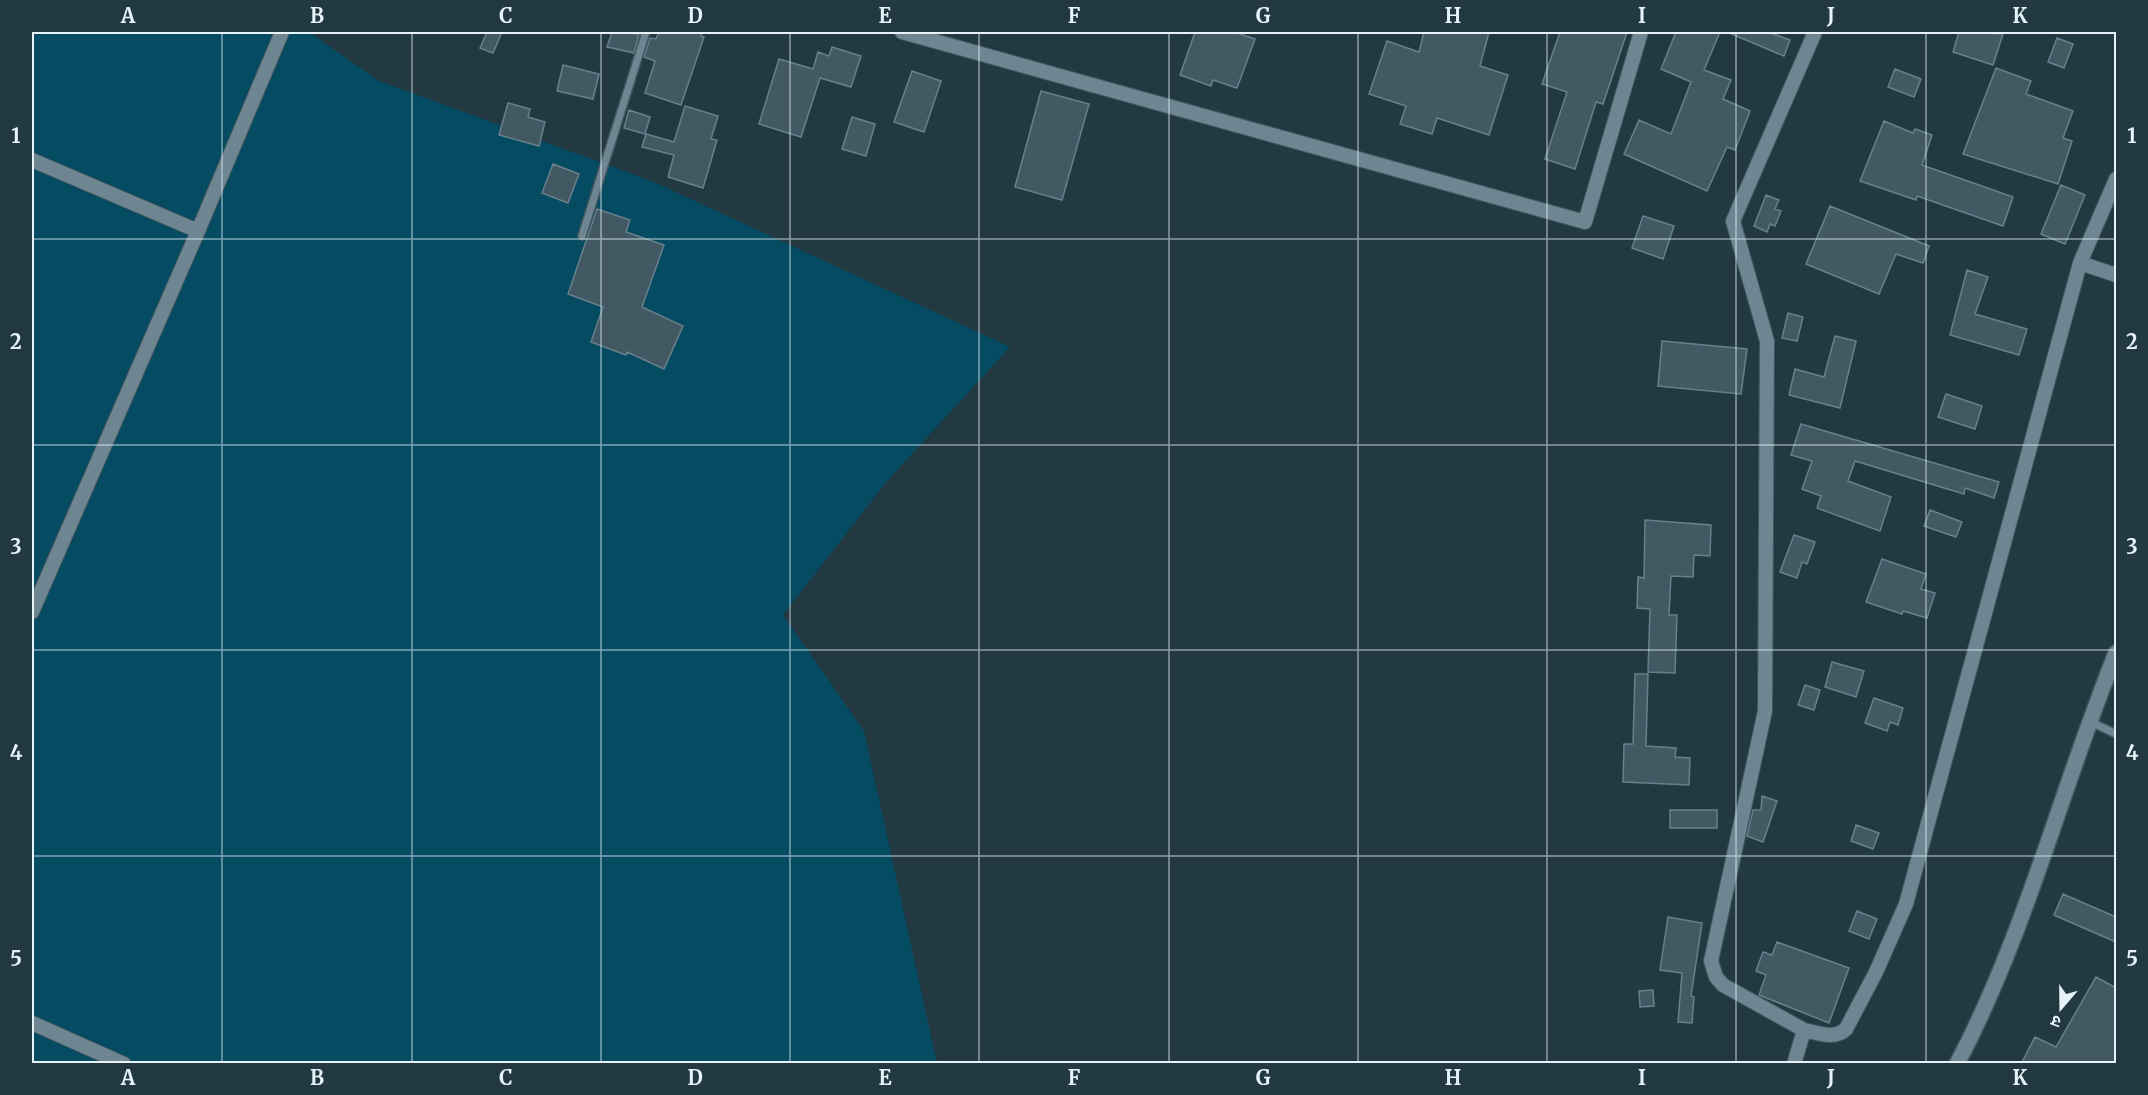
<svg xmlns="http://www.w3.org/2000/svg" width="2148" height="1095" font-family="Merriweather,'Noto Sans Devanagari',serif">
	<rect width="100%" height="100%" fill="#223942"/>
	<path fill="#054b62" d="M32,32h277l70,49 275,101 356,165 -122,133 -105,135 81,116 73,332h-905z"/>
	<path fill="#425964" stroke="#67808b" stroke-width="1.5" d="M487,32h15l-9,21 -13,-5z
		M612,32l27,2 -5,19 -27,-6z
		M659,32h44l-2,4 3,1 -23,68 -36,-12 10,-32 -11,-4 6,-19 6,1z
		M1195,32h39l21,7 -18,49 -24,-8 -2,6 -31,-11z
		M1424,32h65l-9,34 28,9 -19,60 -52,-17 -5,16 -32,-10 6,-18 -37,-12 18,-53 32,11z
		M1560,32h67l-24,72 -7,-2 -21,67 -30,-10 22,-67 -25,-8z
		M1676,32h44l-16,38 27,10 -8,19 27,12 -15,39 -8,-3 -20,44 -83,-37 15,-34 32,14 20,-52 -30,-13z
		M1727,32h41l22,8 -6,16z
		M1959,32l44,2 -10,31 -40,-13z
		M2057,38l16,6 -9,24 -16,-6z
		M832,47l29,9 -10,31 -31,-9 -19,59 -42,-13 20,-65 34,10 5,-17 11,4z
		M563,65l36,9 -6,25 -36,-8z
		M1996,68l35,13 -5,13 47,17 -10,27 9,3 -14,43 -95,-30z
		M1895,69l26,10 -7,18 -26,-10z
		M912,71l29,10 -17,51 -30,-10z
		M1041,91l48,13 -27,96 -47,-13z
		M508,103l22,6 -2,8 17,5 -6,24 -40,-11z
		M685,106l33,10 -7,23 6,1 -14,48 -35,-11 6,-22 -32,-8 4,-13 28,8z
		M629,110l21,7 -5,17 -21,-6z
		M852,117l23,7 -9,32 -24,-7z
		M1884,121l29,12 2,-4 17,6 -10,30 91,32 -10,29 -86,-30 -1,4 -56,-19z
		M553,164l26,10 -11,29 -26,-10z
		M2061,185l24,10 -20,49 -24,-10z
		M1766,195l13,5 -4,9 6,2 -6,15 -5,-2 -3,8 -13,-6z
		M1830,206l99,40 -6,17 -27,-9 -17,40 -73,-30z
		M597,209l33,11 -4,12 38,13 -22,62 41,19 -19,43 -37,-17 -1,3 -35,-13 12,-35 -35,-13z
		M1643,216l31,10 -11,33 -31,-11z
		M1967,270l21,7 -13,37 52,15 -8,26 -69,-20z
		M1788,313l15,4 -6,24 -15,-3z
		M1835,336l21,5 -16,67 -51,-13 6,-26 29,8z
		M1662,341l85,8 -6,45 -83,-8z
		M1946,394l36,12 -7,23 -37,-12z
		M1801,424l198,58 -5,16 -29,-10 -1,6 -109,-33 -7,20 43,16 -11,34 -63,-23 4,-12 -19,-7 10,-28 -21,-6z
		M1930,510l32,12 -6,15 -32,-11z
		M1645,520l66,5 -1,31 -16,-1 -1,22 -22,-1 -2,39h8l-2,58 -27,-1 2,-63 -13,-1 1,-31 6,1z
		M1794,535l21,7 -8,22 -5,-2 -5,16 -17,-6z
		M1882,559l44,15 -5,15 14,4 -8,25 -24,-7 -1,3 -36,-12z
		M1832,662l32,9 -8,26 -31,-10z
		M1635,674h13l-2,72 30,2 -1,9 15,1 -1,27 -66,-3 1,-38h9z
		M1805,685l15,5 -6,20 -16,-5z
		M1874,698l29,10 -5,17 -8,-3 -3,9 -22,-8z
		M1762,796l15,5 -14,41 -16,-6 6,-26h8z
		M1670,810h47v18h-47z
		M1856,825l23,8 -6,16 -22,-8z
		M2063,894l53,23v25l-62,-27z
		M1857,911l20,8 -8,20 -20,-8z
		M1668,917l34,6 -11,73 3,1 -2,26 -14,-1 4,-49 -22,-3z
		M1777,942l72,26 -20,55 -70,-28 7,-20 -10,-4 7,-19 9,3z
		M2096,977l20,11v76h-95l14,-27 21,10z
		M1653,990l1,16 -14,1 -1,-16z"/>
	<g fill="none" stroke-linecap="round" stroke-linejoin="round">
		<g stroke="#43575f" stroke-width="10">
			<path id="service" d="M582,236l64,-204
				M2091,722l25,12"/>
		</g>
		<g stroke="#43575f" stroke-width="16">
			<path id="minor" d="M902,32l683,190 56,-190
				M32,160l166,71
				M2080,263l36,12
				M32,612l166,-381 84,-199
				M32,1023l92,41
				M1804,1030c15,3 30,10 42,-1l30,-57 30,-68 174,-641 36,-84
				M1794,1064l10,-34 -81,-45 -7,-8 -5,-16 54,-250 2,-370 -34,-120 82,-189"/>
		</g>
		<g stroke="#43575f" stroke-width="18">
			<path id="tertiary" d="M1957,1064c69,-131 104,-275 159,-411"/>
		</g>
		<use href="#service" stroke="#6d8691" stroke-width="7"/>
		<use href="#minor" stroke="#6d8691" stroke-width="14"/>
		<use href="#tertiary" stroke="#6d8691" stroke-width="15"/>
	</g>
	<path fill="none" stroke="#e6f3f9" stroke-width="1.5" stroke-opacity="0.55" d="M222,32v1032M412,32v1032M601,32v1032M790,32v1032M979,32v1032M1169,32v1032M1358,32v1032M1547,32v1032M1736,32v1032M1926,32v1032M32,239h2084M32,445h2084M32,650h2084M32,856h2084"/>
	<rect width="2148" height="1095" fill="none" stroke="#223942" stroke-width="66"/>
	<g transform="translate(2061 1008) rotate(200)" stroke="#223942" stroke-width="4.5" paint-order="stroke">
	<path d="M0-4.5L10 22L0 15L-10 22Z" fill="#e6f3f9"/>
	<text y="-9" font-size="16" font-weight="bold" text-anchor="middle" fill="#e6f3f9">उ</text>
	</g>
	<rect x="33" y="33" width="2082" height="1029" fill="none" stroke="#e6f3f9" stroke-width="2"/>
	<g font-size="20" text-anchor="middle" font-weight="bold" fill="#e6f3f9">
		<text x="128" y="23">A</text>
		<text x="317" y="23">B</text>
		<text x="506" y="23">C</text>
		<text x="695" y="23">D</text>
		<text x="885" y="23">E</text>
		<text x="1074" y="23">F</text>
		<text x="1263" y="23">G</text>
		<text x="1453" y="23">H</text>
		<text x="1642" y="23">I</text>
		<text x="1831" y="23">J</text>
		<text x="2020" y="23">K</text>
		<text x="16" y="143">1</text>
		<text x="2132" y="143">1</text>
		<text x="16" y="349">2</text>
		<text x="2132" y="349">2</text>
		<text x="16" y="554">3</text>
		<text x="2132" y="554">3</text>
		<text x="16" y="760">4</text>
		<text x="2132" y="760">4</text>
		<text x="16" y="966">5</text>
		<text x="2132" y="966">5</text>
		<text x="128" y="1085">A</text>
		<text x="317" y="1085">B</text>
		<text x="506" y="1085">C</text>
		<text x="695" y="1085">D</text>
		<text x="885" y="1085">E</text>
		<text x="1074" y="1085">F</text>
		<text x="1263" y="1085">G</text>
		<text x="1453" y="1085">H</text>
		<text x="1642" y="1085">I</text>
		<text x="1831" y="1085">J</text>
		<text x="2020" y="1085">K</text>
	</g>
</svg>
